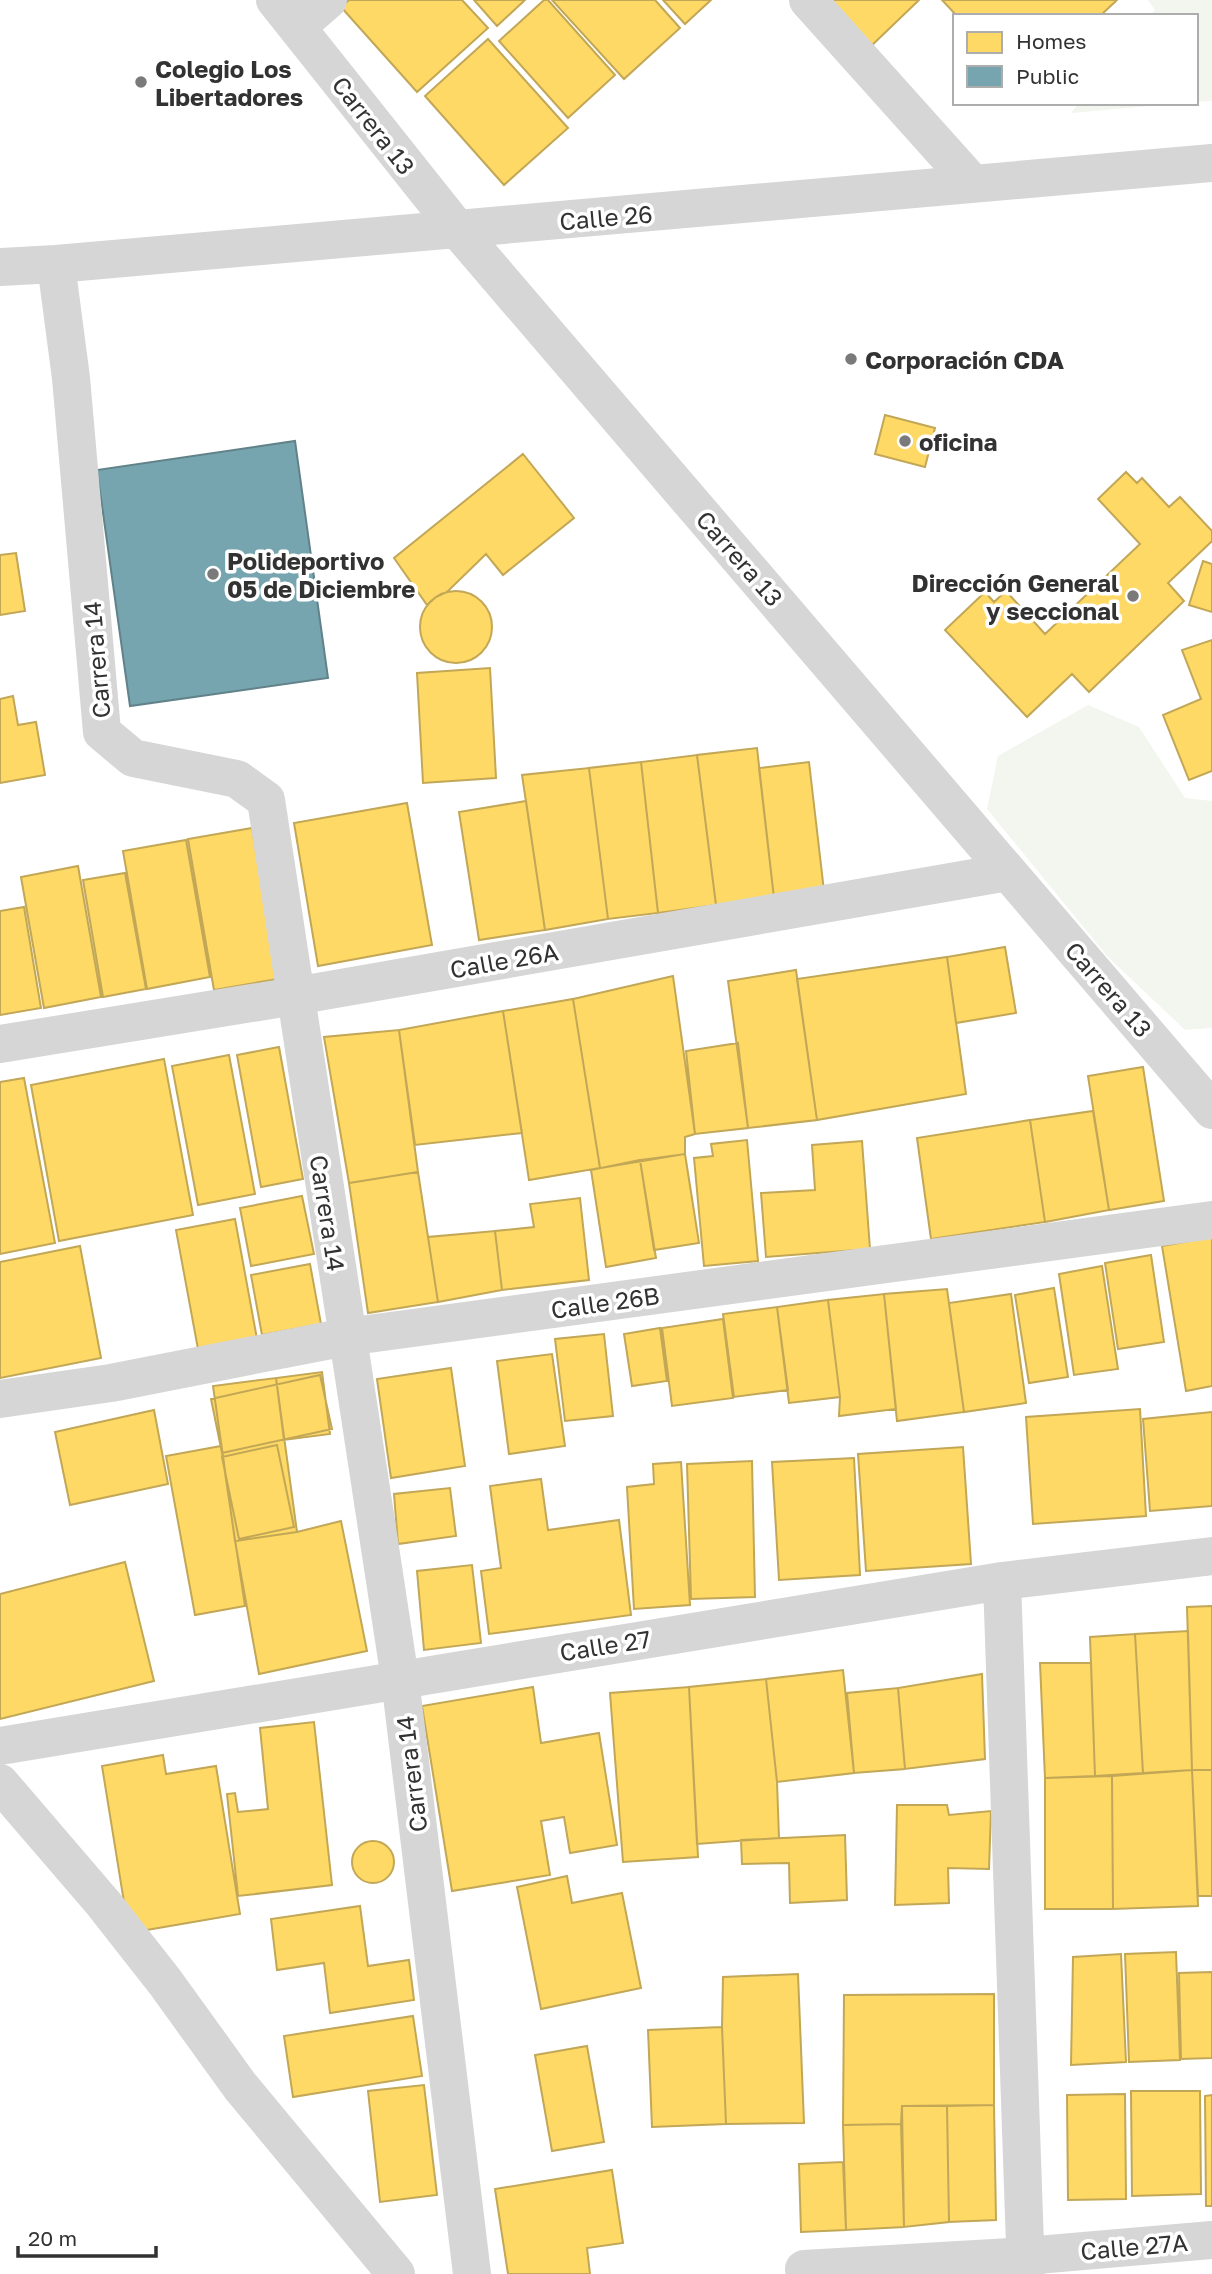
<svg xmlns="http://www.w3.org/2000/svg" width="1212" height="2274" font-family="'Golos Text',sans-serif">
	<rect width="100%" height="100%" fill="#fff"/>
	<path fill="#f3f6ee" d="M1148,0h64v101l-16,1v-86h-46l5,-6z
		M1079,103h104l-112,10z
		M1088,705l51,22 46,71 27,3v227l-27,2 -77,-73 -121,-148 11,-53z"/>
	<path fill="#ffd966" stroke="#c2a756" stroke-width="2" d="M349,0h113l26,28 -71,64 -76,-85z
		M474,0h51l-28,26z
		M544,0h4l67,75 -47,43 -69,-77z
		M552,0h103l25,28 -56,51z
		M663,0h48l-26,24z
		M821,0h98l-52,50z
		M942,0h175l-17,16h-143z
		M488,39l80,89 -64,57 -79,-89z
		M885,415l50,13 -10,39 -50,-13z
		M523,454l51,64 -71,57 -17,-21 -39,38 -11,5 -9,8 -33,-47z
		M1126,472l11,11 5,-5 27,29 11,-10 32,34v10l-44,42 16,18 -95,91 -17,-18 -45,43 -82,-87 40,-38 9,10 12,-11 39,43 95,-90 -42,-45z
		M16,553l9,58 -25,4v-60z
		M1203,561l9,3v48l-23,-7z
		M420 627a36 36 0 1 1 72 0a36 36 0 1 1-72 0Z
		M1212,640v131l-23,9 -26,-65 38,-16 -19,-49z
		M490,668l6,110 -73,5 -6,-110z
		M13,696l5,29 18,-3 9,53 -45,8v-84z
		M757,748l17,150 -58,7 -19,-150z
		M697,755l19,150 -58,8 -17,-151z
		M641,762l17,151 -50,6 -19,-151z
		M809,762l15,129 -50,7 -15,-130z
		M589,768l19,151 -63,11 -23,-155z
		M526,801l19,129 -66,10 -20,-128z
		M407,803l25,142 -114,21 -24,-143z
		M252,828l26,151 -64,11 -26,-151z
		M186,840l24,137 -63,12 -24,-138z
		M78,866l23,131 -57,11 -23,-131z
		M125,873l21,116 -43,8 -20,-117z
		M24,907l17,101 -41,7v-104z
		M1005,947l11,66 -60,10 -9,-66z
		M947,957l19,137 -149,26 -20,-141z
		M796,970l21,150 -69,8 -20,-147z
		M673,976l22,158 -10,3v17l-85,14 -27,-169z
		M573,999l27,169 -71,12 -26,-169z
		M503,1011l19,122 -107,12 -16,-115z
		M399,1030l19,142 -69,11 -25,-146z
		M738,1043l10,85 -53,6 -9,-83z
		M279,1047l24,132 -42,8 -24,-132z
		M229,1055l26,139 -57,11 -26,-139z
		M164,1059l29,156 -134,26 -28,-156z
		M1143,1067l21,134 -55,9 -21,-134z
		M24,1078l31,165 -55,11v-172z
		M1093,1111l16,99 -64,12 -15,-102z
		M1030,1120l15,102 -114,17 -14,-101z
		M747,1140l11,121 -54,5 -10,-108 19,-2 -2,-12z
		M862,1141l8,108 -104,8 -5,-64 54,-3 -3,-45z
		M685,1154l14,89 -45,7 -14,-90z
		M640,1160l16,98 -50,9 -15,-97z
		M418,1172l20,130 -70,11 -19,-130z
		M302,1196l12,58 -63,12 -11,-58z
		M580,1198l9,82 -87,10 -7,-59 39,-4 -4,-23z
		M235,1219l22,120 -59,10 -22,-119z
		M495,1231l7,59 -64,12 -10,-65z
		M1212,1237v149l-26,5 -24,-145z
		M80,1246l21,112 -101,20v-116z
		M1151,1255l13,87 -46,7 -13,-86z
		M310,1264l11,60 -59,11 -11,-60z
		M1102,1266l16,103 -44,6 -15,-101z
		M1054,1288l14,89 -39,6 -14,-88z
		M947,1289l17,123 -67,9 -13,-127z
		M884,1294l12,115 -57,7 1,-19 -12,-97z
		M1011,1294l15,109 -62,9 -15,-109z
		M828,1300l12,97 -51,6 -12,-96z
		M777,1307l11,83 -54,7 -11,-83z
		M723,1319l10,79 -61,8 -10,-78z
		M660,1328l7,53 -35,5 -8,-52z
		M604,1334l9,82 -48,5 -10,-82z
		M552,1354l13,92 -56,8 -12,-93z
		M451,1368l14,98 -74,12 -14,-99z
		M322,1372l8,62 -46,6 -8,-62z
		M320,1375l12,54 -110,24 -11,-54z
		M276,1378l21,154 -62,9 -22,-155z
		M1140,1409l6,107 -113,8 -7,-107z
		M154,1410l14,74 -98,21 -15,-73z
		M1212,1412v94l-62,5 -7,-92z
		M277,1445l17,82 -55,12 -17,-82z
		M221,1446l24,160 -50,9 -29,-159z
		M963,1447l8,117 -105,7 -8,-117z
		M854,1458l6,117 -81,5 -7,-118z
		M752,1461l3,136 -64,2 -4,-135z
		M681,1462l9,143 -56,4 -7,-122 27,-3 -1,-20z
		M541,1479l7,51 71,-10 12,95 -142,19 -8,-63 20,-3 -11,-82z
		M450,1488l6,48 -58,8 -4,-50z
		M341,1521l26,130 -108,23 -24,-133 62,-9z
		M125,1562l29,119 -154,38v-125z
		M472,1565l9,78 -57,7 -7,-79z
		M1212,1606v164h-20l-5,-163z
		M1188,1631l4,139 -49,3 -8,-139z
		M1135,1634l8,139 -48,3 -5,-139z
		M1040,1663h51l4,113 -50,2z
		M843,1670l11,103 -77,9 -11,-103z
		M982,1674l3,85 -80,10 -7,-81z
		M766,1679l11,103 2,56 -82,6 -8,-157z
		M533,1687l8,56 58,-10 18,112 -47,8 -6,-36 -23,4 9,54 -98,16 -30,-185z
		M689,1687l9,170 -75,5 -13,-169z
		M898,1688l7,81 -51,4 -7,-80z
		M314,1722l18,163 -94,11 -11,-102 8,-1 3,19 30,-3 -8,-81z
		M163,1755l3,19 50,-8 24,148 -111,19 -27,-167z
		M1192,1770l6,136 -85,3 -1,-133z
		M1192,1770h20v126h-14z
		M1112,1776l1,133h-68v-131z
		M897,1805h50l2,10 42,-4 -2,58 -41,-1 1,35 -54,2z
		M845,1835l2,65 -57,3 -1,-40 -47,1 -1,-24z
		M352 1862a21 21 0 1 1 42 0a21 21 0 1 1-42 0Z
		M567,1876l5,27 50,-10 19,95 -100,21 -24,-122z
		M360,1906l8,60 41,-6 5,40 -84,13 -6,-50 -47,7 -6,-51z
		M1176,1952l4,108 -51,2 -4,-108z
		M1121,1954l5,108 -55,3 2,-108z
		M1212,1972v86l-31,1 -2,-86z
		M798,1974l6,149 -78,1 -4,-97 1,-50z
		M994,1994v111l-92,1 -1,18 -58,1 1,-130z
		M413,2016l9,60 -129,21 -9,-61z
		M722,2027l4,97 -74,3 -4,-97z
		M587,2046l17,96 -52,9 -17,-96z
		M424,2085l13,110 -57,7 -12,-111z
		M1131,2091h69l1,103 -69,2z
		M1125,2094l1,105 -58,1 -1,-105z
		M1212,2095v111h-6l-1,-110z
		M994,2105l2,115 -47,2 -2,-116z
		M902,2106h45l2,116 -45,5z
		M901,2124l3,103 -58,3 -3,-105z
		M843,2162l3,68 -45,2 -2,-68z
		M612,2170l11,73 -36,5 3,26h-82l-13,-85z"/>
	<path fill="#76a5af" stroke="#62828a" stroke-width="2" d="M295,441l33,237 -198,28 -33,-236z"/>
	<g fill="none" stroke-linecap="round" stroke-linejoin="round">
		<path stroke="#d6d6d6" stroke-width="38" d="M275,0l183,230 754,880
			M808,0l165,184
			M297,27l31,-27
			M56,264l15,114 31,354 31,26 104,21 29,21 134,879 72,595
			M0,267l56,-3 1156,-101
			M0,1044l295,-48 713,-124
			M0,1399l111,-16 235,-46 866,-117
			M1002,1581l24,693
			M0,1746l1002,-165 210,-25
			M0,1783l103,120 62,79 75,104 156,188
			M804,2269l222,-13 186,-16"/>
	</g>
	<g fill="#7a7a7a" stroke="#fff" stroke-width="2.5">
		<circle cx="141" cy="82" r="7"/>
		<circle cx="851" cy="359" r="7"/>
		<circle cx="905" cy="441" r="7"/>
		<circle cx="213" cy="574" r="7"/>
		<circle cx="1133" cy="596" r="7"/>
	</g>
	<g text-anchor="middle" dominant-baseline="central" stroke-width="7" stroke-linejoin="round" paint-order="stroke">
		<g font-size="24" font-weight="bold" fill="#323232" stroke="#fff" text-anchor="start">
			<text x="155" y="68">Colegio Los<tspan x="155" dy="28">Libertadores</tspan></text>
			<text x="865" y="359">Corporación CDA</text>
			<text x="919" y="441">oficina</text>
			<text x="227" y="560">Polideportivo<tspan x="227" dy="28">05 de Diciembre</tspan></text>
			<text x="1119" y="582" text-anchor="end">Dirección General<tspan x="1119" dy="28">y seccional</tspan></text>
		</g>
		<g font-size="24" fill="#323232" stroke="#fff">
			<text transform="translate(374 125) rotate(52)">Carrera 13</text>
			<text transform="translate(606 217) rotate(-5)">Calle 26</text>
			<text transform="translate(740 558) rotate(49)">Carrera 13</text>
			<text transform="translate(96 660) rotate(-95)">Carrera 14</text>
			<text transform="translate(504 960) rotate(-10)">Calle 26A</text>
			<text transform="translate(1109 989) rotate(49)">Carrera 13</text>
			<text transform="translate(328 1213) rotate(81)">Carrera 14</text>
			<text transform="translate(605 1302) rotate(-8)">Calle 26B</text>
			<text transform="translate(605 1645) rotate(-9)">Calle 27</text>
			<text transform="translate(411 1774) rotate(-97)">Carrera 14</text>
			<text transform="translate(1134 2246) rotate(-5)">Calle 27A</text>
		</g>
	</g>
	<rect x="953" y="14" width="245" height="91" fill="#ffffff" stroke="#adadad" stroke-width="2"/>
	<rect x="967" y="32" width="35" height="21" fill="#ffd966" stroke="#adadad" stroke-width="2"/>
	<text x="1016" y="49" font-size="21" fill="#323232">Homes</text>
	<rect x="967" y="66" width="35" height="21" fill="#76a5af" stroke="#adadad" stroke-width="2"/>
	<text x="1016" y="84" font-size="21" fill="#323232">Public</text>
	<path d="M18 2246v10h138v-10" fill="none" stroke="#323232" stroke-width="3.5"/>
	<text x="28" y="2246" font-size="21" fill="#323232" stroke="#ffffff" stroke-width="5" paint-order="stroke">20 m</text>
</svg>
